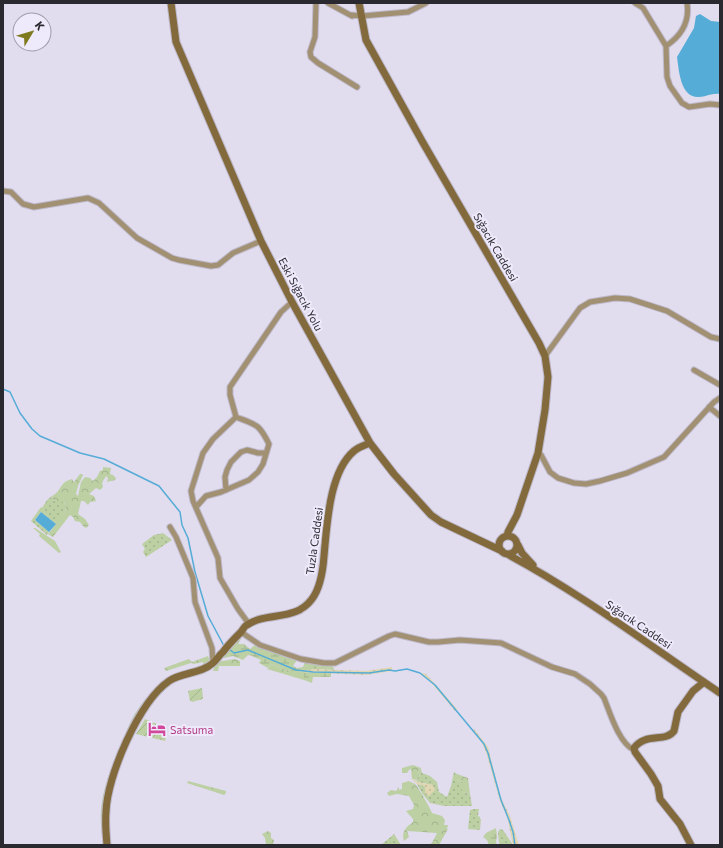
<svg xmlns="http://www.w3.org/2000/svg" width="723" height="848" font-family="Commissioner,sans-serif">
	<defs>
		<pattern id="grass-dots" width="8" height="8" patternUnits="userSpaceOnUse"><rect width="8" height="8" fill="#bcd0a4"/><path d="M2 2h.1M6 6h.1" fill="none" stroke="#a2b38e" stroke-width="1.8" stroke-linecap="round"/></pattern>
		<pattern id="forest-crowns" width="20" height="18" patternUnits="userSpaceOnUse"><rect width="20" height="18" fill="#bcd0a4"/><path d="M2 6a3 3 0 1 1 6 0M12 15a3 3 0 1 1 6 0" fill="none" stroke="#a2b38e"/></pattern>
		<pattern id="wetland-marsh" width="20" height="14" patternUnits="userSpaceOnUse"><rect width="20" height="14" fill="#bcd0a4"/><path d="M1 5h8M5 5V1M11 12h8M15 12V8" fill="none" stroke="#a2b38e"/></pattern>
		<pattern id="sand-dots" width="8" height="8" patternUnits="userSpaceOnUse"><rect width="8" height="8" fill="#e0d6b1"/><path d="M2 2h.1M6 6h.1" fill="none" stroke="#c0b899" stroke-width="1.8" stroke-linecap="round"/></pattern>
		<pattern id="garden-furrows" width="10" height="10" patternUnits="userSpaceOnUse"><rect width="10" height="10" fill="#bcd0a4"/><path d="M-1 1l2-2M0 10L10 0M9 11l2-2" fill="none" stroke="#a2b38e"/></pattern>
	</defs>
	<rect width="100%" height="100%" fill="#e1dcee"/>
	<path fill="url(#grass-dots)" d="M52,496l1,4c8,4 6,1 11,1l2,9 -10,14 -15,-12 -6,8 14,12 -2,3 -16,-14 10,-14 1,1 5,-8z
		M163,533l9,7 -26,17 -3,-5 2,-3 -3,-5 12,-9z
		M421,769l1,4 8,3 7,6 2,10 8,5 4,-11 3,-14 3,2v6l5,2v10l8,2 2,12h-28l-14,-3 -8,-10 -5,-9 6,1 2,2v7l8,-9 -15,-3 -2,-2 4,-5 -2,-4z
		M474,809h5l-1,7 2,1v2h1l-1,11 -12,-1 2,-19z
		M500,829l3,1 10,15h-13l-1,-2 -1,-11z
		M394,834l7,11h-20z"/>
	<path fill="url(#forest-crowns)" d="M103,467l8,1 -1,6 3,1 3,3 -1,2 -8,2 1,-4 -2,-2 -4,7 1,4 -3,3 -4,-2 -7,6 5,2 2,5 -6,1 -2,3 -4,-4h-3l-3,13 7,5 4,6 -3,3 -3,-2 -3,-4 -5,-1 -2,-4 -3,-2 -17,22 -5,-3 8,-10 -1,-4 4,-1 7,-9 -2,-9 -5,2 -6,-3 -1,-4c10,-5 7,-14 20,-17l2,3 6,-8h2l1,1 -5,11 -2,8 2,2 3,-14 4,-5 5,1 3,3 4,-4 3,-6 3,-1z
		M33,528h2l20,13 6,11 -2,1 -20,-17 1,-2z
		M208,656l2,5 -6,6 -1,-5 -9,2 -3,-1 -25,8 -2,-3 25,-9 3,3z
		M235,659l5,2v5h-21l-1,5h-5l3,-9z
		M272,664l14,6 18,2v8l-37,-11z
		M157,687l1,1 -23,32 -29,72 -4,20 3,33h-2c-1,-11 -3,-23 -2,-34 1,-17 7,-35 13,-50 2,-7 6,-13 9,-20 6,-20 18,-40 34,-54z
		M413,765l8,3v1l-3,2 2,4 -4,5 -4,-1 -1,-10 -2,1 -2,3h-5v-5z
		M457,774l11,4 2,16 -8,-2v-10l-5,-2z
		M188,781l38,10v2l-2,2 -37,-12z
		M409,781c0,0 6,3 6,3 4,4 15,24 17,29l10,3 3,4 -1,5h4l-1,4h1l-9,16h-11l4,-2 5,-10 -30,-2 2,6 -5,4c-3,-9 2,-14 9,-19v-3l-7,-8 7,-2 1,-4 -5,-9 -12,-2 -8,2 -2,-3 4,-3 5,1 3,-4v3l3,-1v-6z
		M268,831l3,2v5l3,2 -1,5h-7l-1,-7 -3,-4z"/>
	<path fill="url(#wetland-marsh)" d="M242,637l-4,7h6l6,5 6,-5 24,11 17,5 -4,6 4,2 6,-1 2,-5 27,4 2,2 -1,2 -19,-1 -16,3 -12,-2 -14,-6 -4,4 -9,-5 2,-3 -9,-4 -4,-1 -5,5 -10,-4 -14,3 17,-21z
		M304,672l27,1v4h-18l-1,6 -8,-3z
		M496,828l1,8 -1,6 1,3h-8l-2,-5 -4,-3 3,-4z"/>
	<path fill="url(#sand-dots)" d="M392,667v4l-26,4 -68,-3 16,-3 52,2z
		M423,673l4,2 30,34 -2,2 -26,-31 -8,-6z
		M474,729l14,18 12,49 10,20 9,29h-6l-6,-29 -7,-15 -14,-49 -4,-9 -9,-12z
		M412,779l6,3 15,3 2,5 -6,6 -4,-2v-7l-2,-2 -6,-1z"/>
	<path fill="url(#garden-furrows)" d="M202,688l1,11 -11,3 -1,-1h-1l-2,-10z
		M145,719l19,8 -3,8 5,2 -1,4 -29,-7z"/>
	<path fill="#55acd6" d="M700,14l11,7 9,1v72c-9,-1 -14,3 -21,3 -19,1 -20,-27 -22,-40l17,-29 2,-12z
		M41,512l15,12 -7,8 -14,-12z"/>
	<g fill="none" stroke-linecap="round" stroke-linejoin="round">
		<path stroke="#55acd6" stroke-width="1.5" d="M3,389l7,3 10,21 12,16 8,7 40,17 24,6 55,27 21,26 2,13 6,13 7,34 13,44 16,30
			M229,649l5,4 14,-3 48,20 17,2 56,1 20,-3 6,1 12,-2 13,4 15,12 49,59 4,9 13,47 8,20 4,12 2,13"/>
		<g stroke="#bdb8c8" stroke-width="7">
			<path id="street" d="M316,3l-1,34 -5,15 1,5 7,6 39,24
				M328,3l24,13
				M635,3l8,5 23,38c15,-10 24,-24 21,-43
				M351,15l11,1 46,-4 18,-9
				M666,46l1,31 3,9 12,17 7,4 21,-3 10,1
				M3,191l8,1 12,12 11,3 54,-9 11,5 38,35 35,20 7,2 32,6 7,-1 15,-12 28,-12
				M545,356l35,-48 10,-6 25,-4 15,1 37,12 44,26 9,2
				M694,370l26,15
				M709,407l11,9
				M538,453l3,2 9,17 8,6 16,5 12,1 14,-3 27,-8 37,-16 50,-55 6,-4
				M226,490l-1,-13 2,-7 4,-8 10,-10 6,-2 11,3h8
				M196,507l10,-11 15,-4 28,-12 9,-8 5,-8 6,-20c-10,-20 -12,-19 -33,-27
				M170,527l6,10 17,41 2,24 17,46 1,15
				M249,624l-11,-15 -18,-31 -2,-20 -25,-57 -2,-10 12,-38 10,-14 23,-22 -6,-22v-8l51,-75 11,-10
				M241,632l19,13 41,14 23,4h11l54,-27 6,-2 34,8h9l22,-2 41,3 51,24 23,7 15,10 11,10 3,4c6,15 15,45 30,52"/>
		</g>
		<g stroke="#bdb8c8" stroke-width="9">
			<path id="secondary" d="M171,3l5,39 85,199 31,61 78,141 24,31 37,41 10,7 61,29
				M359,3l7,37 56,101 117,202 6,13 3,21 -3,33 -7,43 -21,62 -9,17 -1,4
				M499 545a9 9 0 1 1 18 0a9 9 0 1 1-18 0Z
				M518,545l4,8 11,12
				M507,554c75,40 143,92 213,139
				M107,845c-1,-11 -2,-22 -1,-33 1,-36 33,-110 63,-131 13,-9 32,-7 44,-18 4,-3 6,-8 10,-11 5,-7 12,-14 18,-20 2,-2 3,-6 6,-7 21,-14 48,-3 65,-26 9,-12 11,-29 12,-43 3,-31 5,-84 30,-105 4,-4 11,-6 16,-8
				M691,845l-11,-21 -20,-25 -2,-13 -7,-12 -16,-22 -1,-4c12,-16 31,-5 40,-17l4,-19 15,-21 11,-9"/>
		</g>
		<use href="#street" stroke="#a19072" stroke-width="5"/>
		<use href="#secondary" stroke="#826a3c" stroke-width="7"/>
	</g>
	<defs>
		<g id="hotel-bare" transform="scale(1.38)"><path d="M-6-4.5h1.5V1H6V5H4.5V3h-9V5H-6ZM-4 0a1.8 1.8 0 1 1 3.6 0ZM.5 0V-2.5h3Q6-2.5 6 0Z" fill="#d1479c" stroke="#efeafb" stroke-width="2.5" paint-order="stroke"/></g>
	</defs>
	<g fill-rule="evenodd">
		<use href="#hotel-bare" x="157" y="729"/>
	</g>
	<g text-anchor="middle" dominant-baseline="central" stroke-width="4" stroke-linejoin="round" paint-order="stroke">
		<g font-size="11" fill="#2b2930" stroke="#efeafb">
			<text transform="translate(496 247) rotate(60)">Sığacık Caddesi</text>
			<text transform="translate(301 294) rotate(62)">Eski Sığacık Yolu</text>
			<text transform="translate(314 541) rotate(-82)">Tuzla Caddesi</text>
			<text transform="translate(639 624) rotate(34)">Sığacık Caddesi</text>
		</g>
		<g font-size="11" fill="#b23c85" stroke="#efeafb" text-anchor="start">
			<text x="170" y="729">Satsuma</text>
		</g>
	</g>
	<rect width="723" height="848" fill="none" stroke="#2b2930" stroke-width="8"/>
	<g transform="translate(32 32) rotate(52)"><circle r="19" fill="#efeafb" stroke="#a19daa"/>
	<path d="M0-3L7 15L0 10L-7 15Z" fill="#7e791f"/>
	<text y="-6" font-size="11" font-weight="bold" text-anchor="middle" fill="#2b2930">K</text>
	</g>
</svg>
